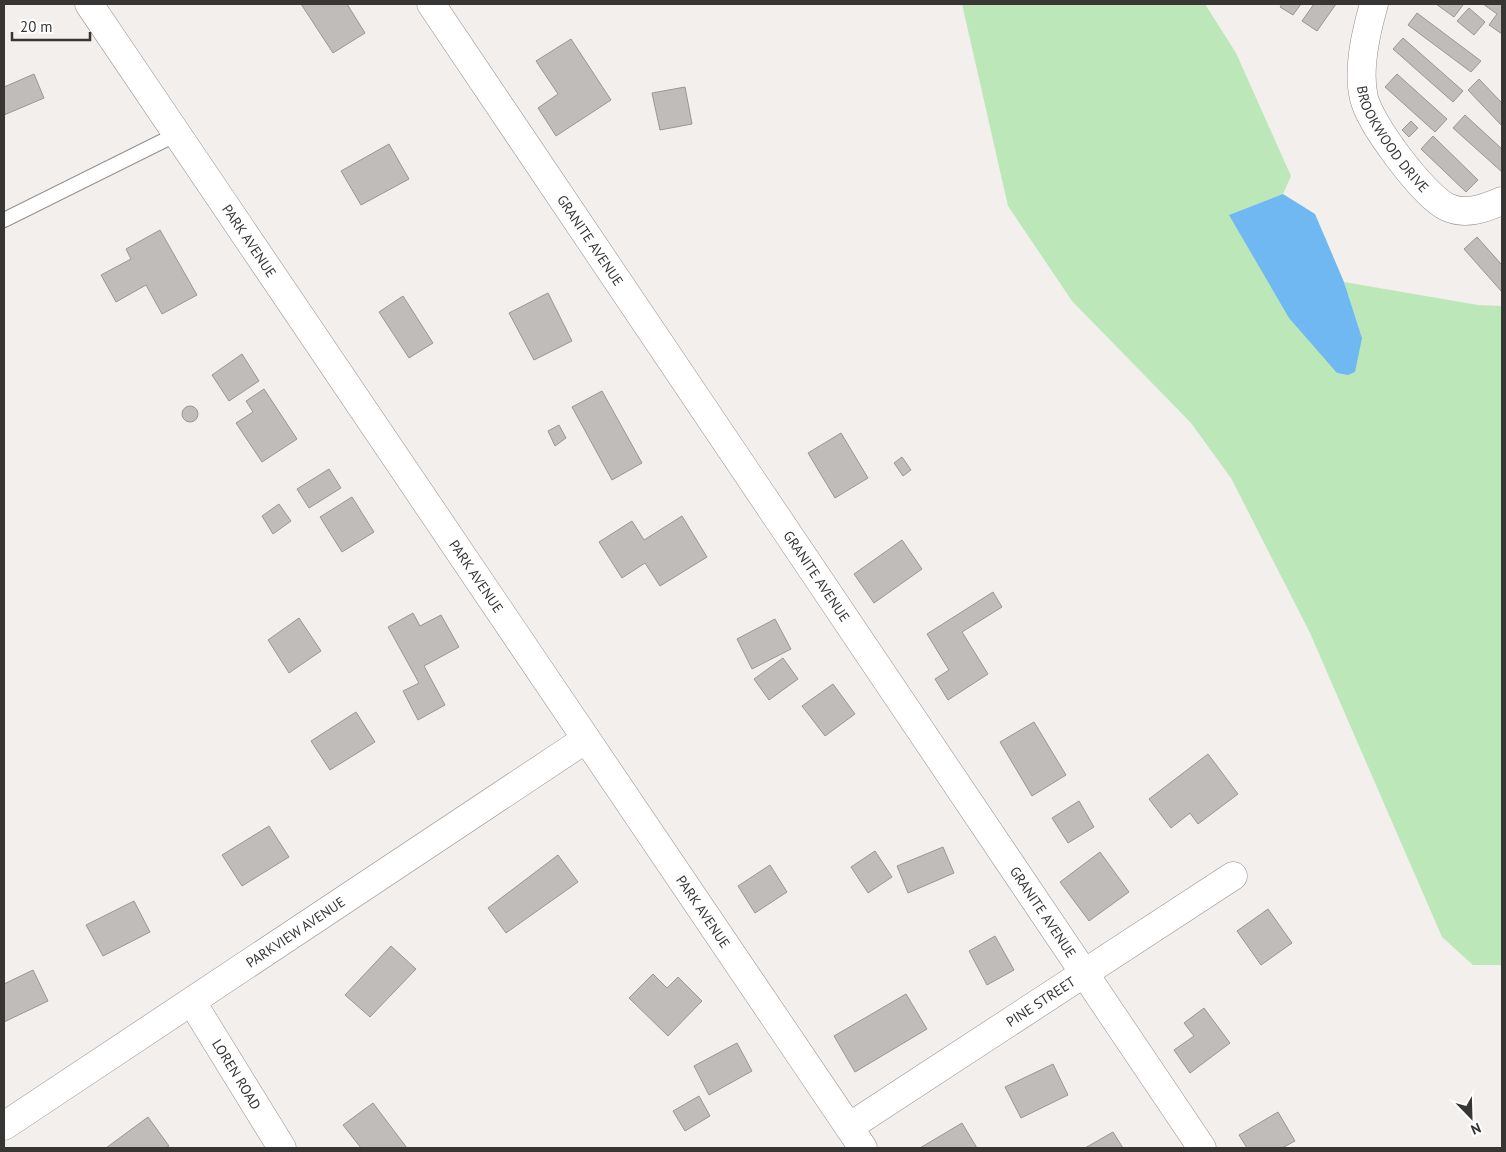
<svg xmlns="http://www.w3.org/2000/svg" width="1506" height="1152" font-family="'PT Sans',sans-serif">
	<rect width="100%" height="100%" fill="#f3efec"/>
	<path fill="#bce8b9" d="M962,4h243l31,49 55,123 -8,18 -53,21 132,123 -18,-56 134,23 24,1v659h-29l-31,-28 -132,-304 -79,-155 -40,-55 -119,-122 -64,-95z"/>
	<path fill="#6fb8f2" d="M1283,194l32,20 29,68 18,56 -7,34 -7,3 -11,-2 -48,-55 -60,-103z"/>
	<path fill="#c0bcba" stroke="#999693" d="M301,4h46l18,29 -32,20z
		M1282,4h19l-8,11 -13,-8z
		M1314,4h22l-19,27 -15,-10z
		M1436,4h26l1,1 -9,12z
		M1483,4h19v30l-13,-9 8,-11z
		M1469,8l16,14 -11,13 -17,-14z
		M1417,13l64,48 -10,11 -63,-47z
		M1403,38l60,53 -10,11 -60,-53z
		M571,39l40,61 -55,36 -18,-28 20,-14 -22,-33z
		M34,74l10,24 -40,17v-28z
		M1397,74l50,45 -12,13 -50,-45z
		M1479,79l23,24v23l-34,-36z
		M685,87l7,37 -32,6 -8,-37z
		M1465,115l37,34v23l-49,-44z
		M1411,121l7,7 -9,9 -7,-7z
		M1433,136l45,44 -12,12 -45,-43z
		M389,144l20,35 -48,26 -20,-34z
		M160,230l37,65 -35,19 -16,-29 -30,17 -15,-27 30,-16 -5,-10z
		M1477,237l25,28v27l-38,-43z
		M548,293l24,48 -38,19 -25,-47z
		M403,296l30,47 -24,15 -30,-46z
		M242,354l17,27 -30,20 -17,-26z
		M264,389l33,50 -35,23 -26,-39 17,-11 -7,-11z
		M602,391l40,72 -30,17 -40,-73z
		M182 414a8 8 0 1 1 16 0a8 8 0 1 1-16 0Z
		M559,425l7,13 -11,8 -7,-15z
		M841,433l27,45 -33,20 -27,-45z
		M902,457l9,13 -8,6 -9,-13z
		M329,469l12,19 -32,20 -12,-19z
		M352,497l22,35 -32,20 -22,-35z
		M279,504l12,17 -18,13 -11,-18z
		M682,516l25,41 -47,29 -15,-23 -23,15 -23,-36 33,-21 12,19z
		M902,540l20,29 -48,34 -20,-29z
		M993,592l9,15 -40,25 26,42 -40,26 -13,-21 14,-9 -22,-36z
		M413,613l7,13 21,-11 18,32 -35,19 21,39 -27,15 -15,-29 16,-8 -31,-56z
		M299,618l22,33 -32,22 -21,-33z
		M775,619l16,30 -39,20 -15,-30z
		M783,658l15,21 -29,21 -15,-21z
		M833,684l22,30 -30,22 -23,-30z
		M356,712l19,30 -45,28 -19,-29z
		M1034,722l32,53 -34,21 -32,-54z
		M1208,754l30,40 -40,30 -8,-11 -19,15 -22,-29z
		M1079,801l15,26 -26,16 -16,-25z
		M269,826l20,31 -47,29 -20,-31z
		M943,847l11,26 -46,20 -11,-27z
		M875,851l17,26 -24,16 -17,-26z
		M1100,852l29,40 -40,29 -29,-39z
		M558,855l20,27 -72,51 -18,-25z
		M770,865l17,27 -32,21 -17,-27z
		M134,901l16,31 -47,24 -17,-31z
		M1268,909l24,34 -31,22 -24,-34z
		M995,936l19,34 -27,15 -18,-34z
		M391,946l25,23 -46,48 -25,-22z
		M33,970l15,31 -44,21v-38z
		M653,974l14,14 11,-11 24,24 -34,35 -39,-38z
		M906,994l21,35 -72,43 -21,-36z
		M1204,1008l26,35 -40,30 -16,-23 20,-14 -10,-13z
		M737,1043l15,28 -43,24 -15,-29z
		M1053,1064l15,31 -47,23 -16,-31z
		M699,1096l11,20 -25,15 -12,-20z
		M373,1103l34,45h-46l-18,-23z
		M1278,1112l17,29 -13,7h-35l-8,-13z
		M148,1117l21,29 -4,2h-59z
		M962,1123l15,25h-57z
		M1113,1132l10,16h-38z"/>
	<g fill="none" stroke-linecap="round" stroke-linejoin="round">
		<g stroke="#94908e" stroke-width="16">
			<path id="lane" d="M4,220l173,-86"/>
		</g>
		<g stroke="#94908e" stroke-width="29">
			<g id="street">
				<path id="s1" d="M89,4l774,1144"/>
				<path id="s2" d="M431,4l771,1144"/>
				<path id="s3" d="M1374,4c-8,28 -17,65 -10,94 6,26 59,97 83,109 19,9 38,1 55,-6"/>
				<path id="s4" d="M192,1002l90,146"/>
				<path id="s5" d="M4,1126l582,-387"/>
				<path id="s6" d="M849,1127l384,-251"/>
			</g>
		</g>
		<use href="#lane" stroke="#fff" stroke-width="14"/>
		<use href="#street" stroke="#fff" stroke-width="28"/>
	</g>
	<g text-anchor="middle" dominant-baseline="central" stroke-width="4.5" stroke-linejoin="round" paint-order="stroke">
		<g font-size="14" fill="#373635" stroke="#fff">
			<text stroke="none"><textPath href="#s3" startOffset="145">BROOKWOOD DRIVE</textPath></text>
			<text stroke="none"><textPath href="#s2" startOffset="285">GRANITE AVENUE</textPath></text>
			<text stroke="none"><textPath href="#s1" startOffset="286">PARK AVENUE</textPath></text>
			<text stroke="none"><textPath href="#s1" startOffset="691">PARK AVENUE</textPath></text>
			<text stroke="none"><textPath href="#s2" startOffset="690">GRANITE AVENUE</textPath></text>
			<text stroke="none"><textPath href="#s1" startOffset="1096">PARK AVENUE</textPath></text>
			<text stroke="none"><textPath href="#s2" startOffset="1095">GRANITE AVENUE</textPath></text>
			<text stroke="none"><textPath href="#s5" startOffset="350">PARKVIEW AVENUE</textPath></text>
			<text stroke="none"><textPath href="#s6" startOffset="229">PINE STREET</textPath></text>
			<text stroke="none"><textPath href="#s4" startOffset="85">LOREN ROAD</textPath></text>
		</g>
	</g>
	<rect width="1506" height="1152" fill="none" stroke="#373635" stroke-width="10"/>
	<g transform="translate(1471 1117) rotate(157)" stroke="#ffffff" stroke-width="4" paint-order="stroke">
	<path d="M0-4L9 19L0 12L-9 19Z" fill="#373635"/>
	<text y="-8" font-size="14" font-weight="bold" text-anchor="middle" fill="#373635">N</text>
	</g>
	<path d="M12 32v8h78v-8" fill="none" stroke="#373635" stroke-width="2.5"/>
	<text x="20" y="32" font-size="15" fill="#373635" stroke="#ffffff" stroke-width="4" paint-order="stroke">20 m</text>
</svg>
